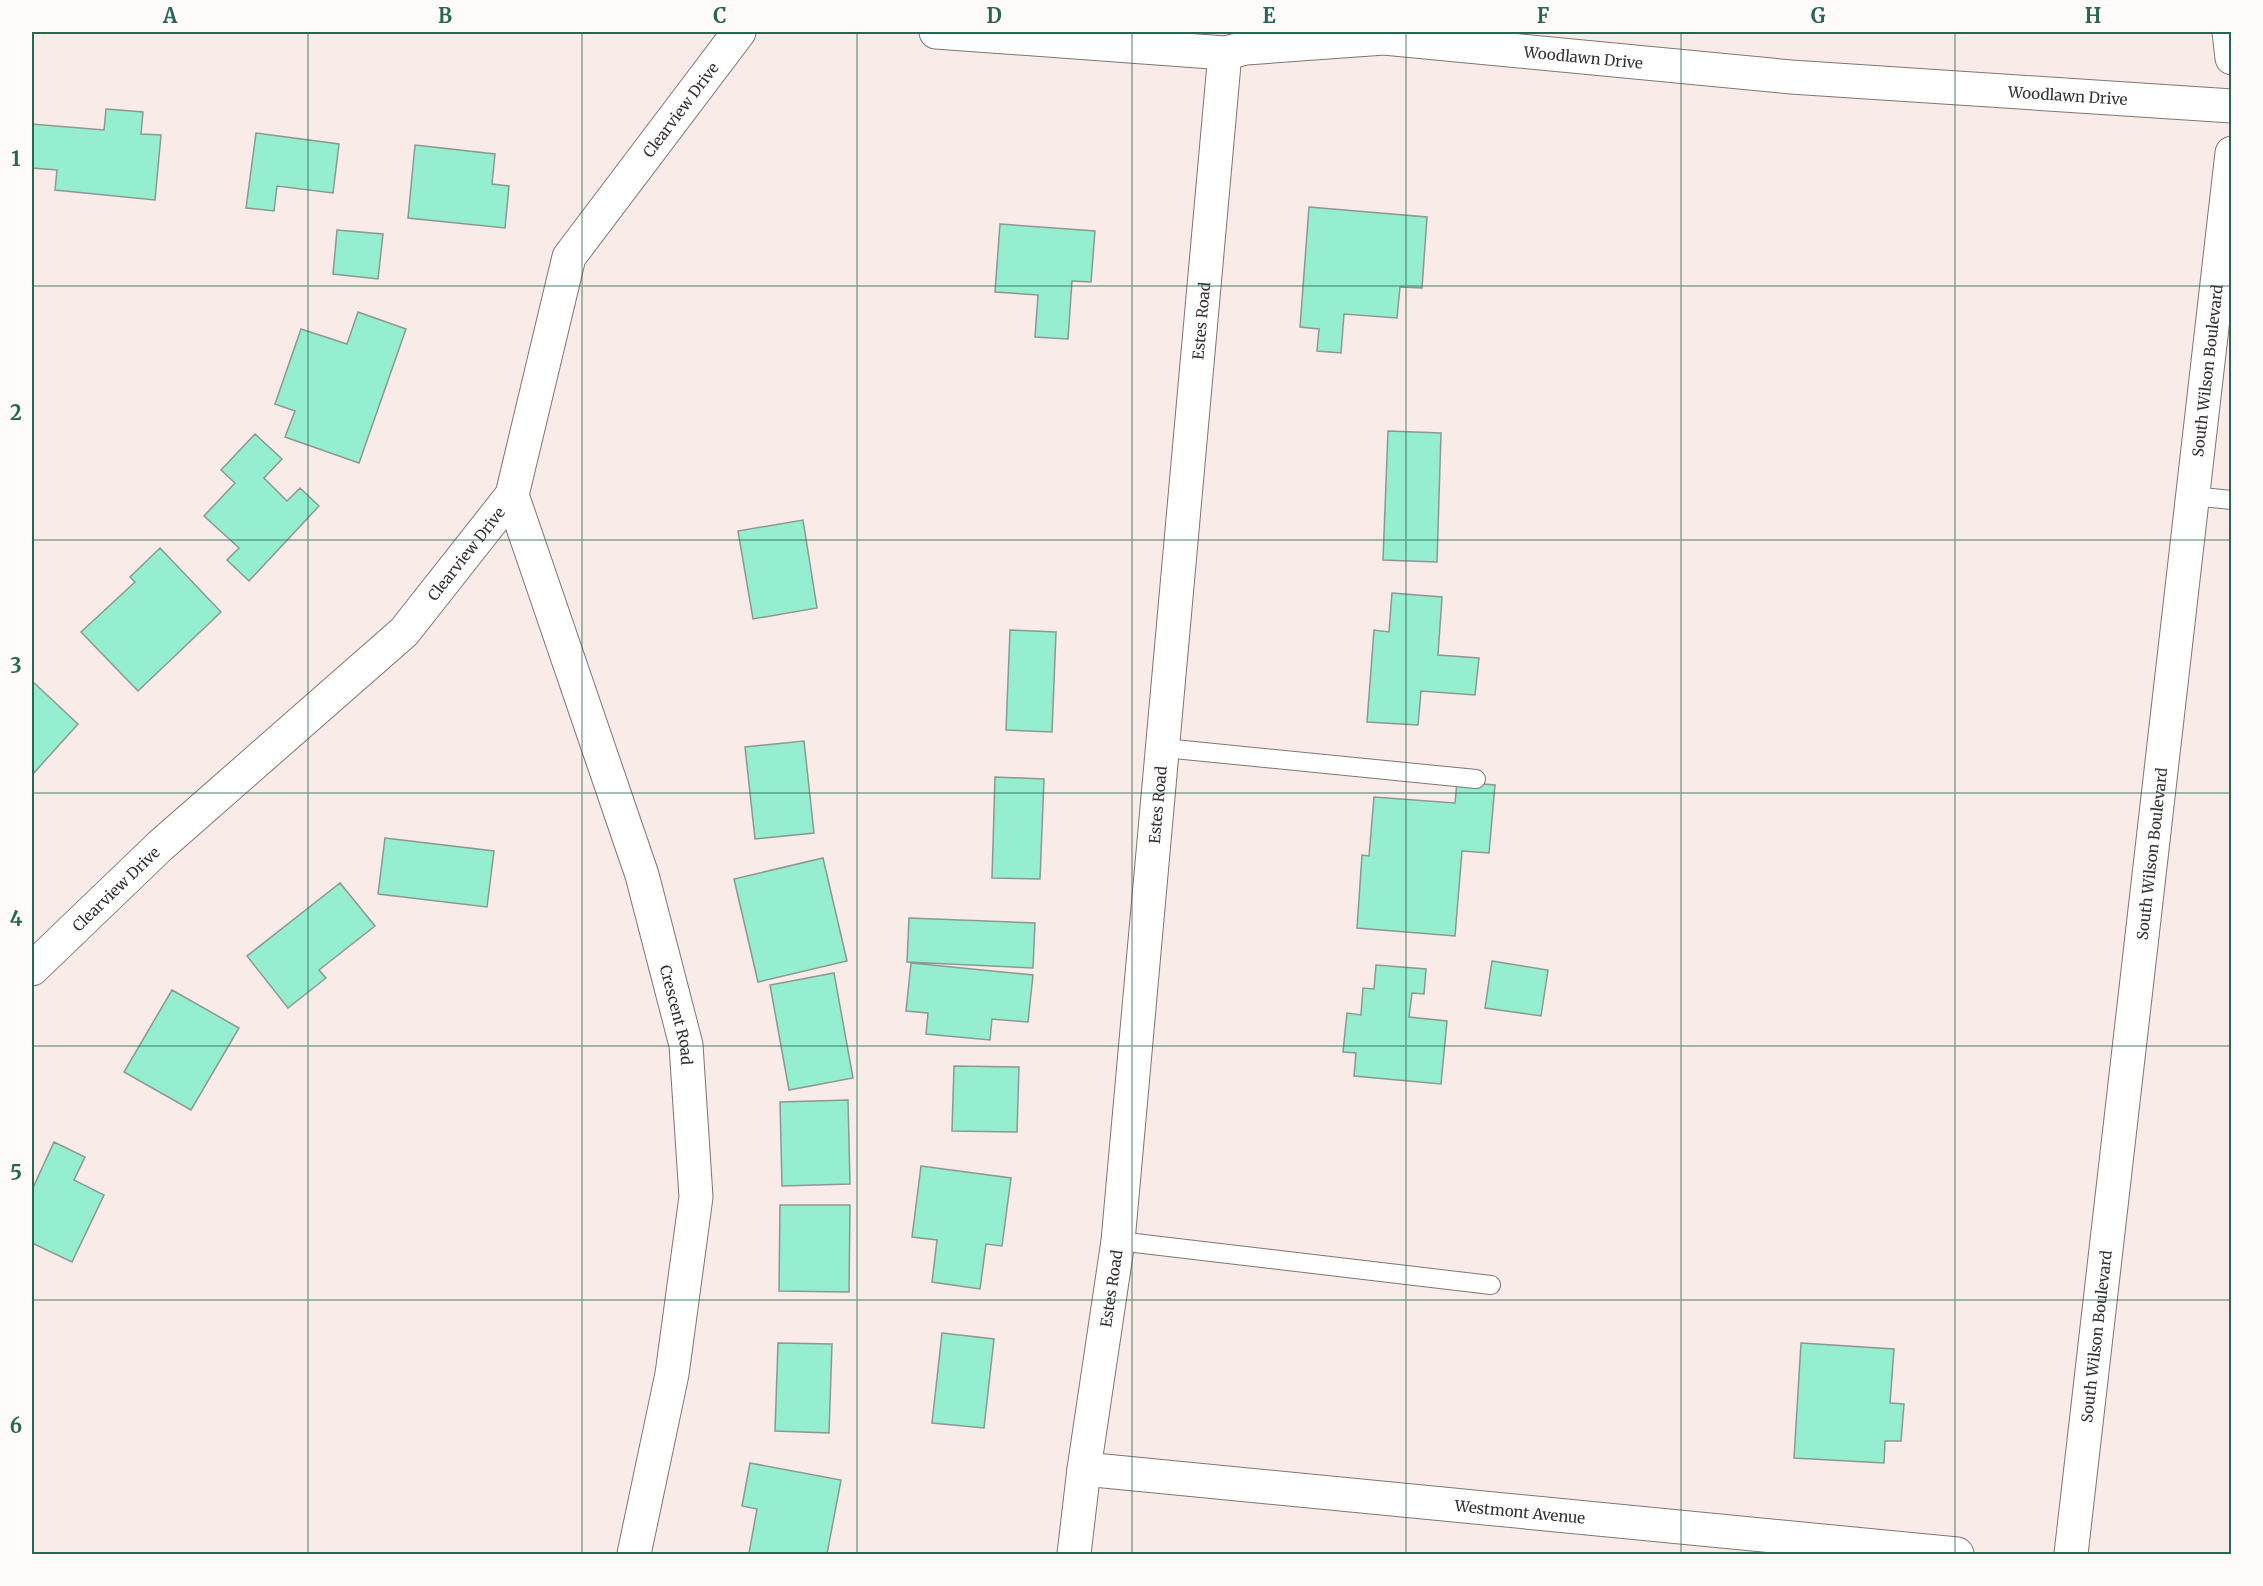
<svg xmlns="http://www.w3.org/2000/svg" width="2263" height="1586" font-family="Merriweather,serif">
	<rect width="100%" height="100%" fill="#f8ebe8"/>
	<path fill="#96eed0" stroke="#8c9893" stroke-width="1.5" d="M106,109l37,3 -2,22 20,1 -6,65 -100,-10 2,-20 -25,-2v-44l72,6z
		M256,133l83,11 -6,49 -56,-7 -3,25 -28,-3z
		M415,145l80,9 -3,30 17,2 -4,42 -97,-10z
		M1309,207l118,10 -5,71 -22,-1 -3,31 -53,-4 -3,39 -24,-2 2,-22 -19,-2z
		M1000,224l95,7 -4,51 -19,-1 -4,58 -33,-2 3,-42 -43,-3z
		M337,230l46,4 -5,45 -45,-5z
		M358,312l48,17 -47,134 -74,-26 10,-26 -20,-7 26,-75 46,15z
		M1388,431l53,2 -4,129 -54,-2z
		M255,434l27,25 -18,19 23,23 13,-13 19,18 -70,75 -22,-21 12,-12 -35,-32 31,-33 -14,-13z
		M803,520l14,88 -64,11 -15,-88z
		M160,548l61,64 -83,79 -57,-59 54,-50 -5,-5z
		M1392,593l50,4 -4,58 41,3 -4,37 -54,-4 -3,34 -51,-3 7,-92 15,2z
		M1010,630l46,2 -4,100 -46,-2z
		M32,681l46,43 -46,51z
		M804,741l10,92 -59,6 -10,-92z
		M995,777l49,2 -4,100 -48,-1z
		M1457,782l38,3 -6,68 -27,-2 -7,85 -98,-8 5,-73 7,1 5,-59 81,6z
		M385,838l109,13 -7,56 -109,-13z
		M823,858l24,103 -89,21 -24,-103z
		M340,883l35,43 -56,44 7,8 -38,30 -41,-52z
		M909,918l126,5 -2,45 -126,-6z
		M1492,961l56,9 -7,46 -56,-8z
		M911,963l122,12 -5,47 -36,-3 -2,21 -64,-6 2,-21 -22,-2z
		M1376,965l50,4 -2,25 -12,-1 -3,24 38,4 -6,63 -87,-8 2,-23 -13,-1 4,-39 14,2 2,-27 11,1z
		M834,973l19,105 -64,12 -19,-105z
		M172,990l67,38 -48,82 -67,-38z
		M954,1066l65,1 -2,65 -65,-1z
		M848,1100l2,84 -68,2 -2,-84z
		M54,1142l31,15 -11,23 30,15 -32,67 -40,-19v-53z
		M921,1166l90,12 -9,68 -16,-2 -6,45 -48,-7 5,-42 -25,-3z
		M780,1205h70l-1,87 -70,-1z
		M942,1333l52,6 -10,89 -52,-5z
		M778,1343l54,1 -3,89 -54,-2z
		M1801,1343l93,6 -4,54 14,1 -3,37h-16l-1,22 -90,-5z
		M750,1463l91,17 -14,74 -78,-1 8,-44 -15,-3z"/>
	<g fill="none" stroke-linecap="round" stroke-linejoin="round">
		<g stroke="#807571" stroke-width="20">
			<path id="lane" d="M2191,496l41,4
				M1164,748l312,31
				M1118,1241l373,44"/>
		</g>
		<g stroke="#807571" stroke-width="35">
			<g id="street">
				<path d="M2229,32l3,26"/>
				<path id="s1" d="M512,495l130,380 44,170 10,152 -24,177 -38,180"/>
				<path id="s2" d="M32,969l128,-123 244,-214 108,-137 57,-238 170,-225"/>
				<path id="s3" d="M1084,1469l873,85"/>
				<path id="s4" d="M2071,1554l161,-1401"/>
			</g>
		</g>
		<g stroke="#807571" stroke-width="35">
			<g id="secondary">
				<path id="s5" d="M936,32l289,21 21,-5 138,-10 407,39 441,29"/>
				<path id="s6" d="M1074,1554l10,-85 34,-228 107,-1188"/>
			</g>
		</g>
		<use href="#lane" stroke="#fff" stroke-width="18"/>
		<use href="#street" stroke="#fff" stroke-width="33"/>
		<use href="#secondary" stroke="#fff" stroke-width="33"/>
	</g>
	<path fill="none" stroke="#266653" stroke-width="1.5" stroke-opacity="0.55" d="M308,32v1522M582,32v1522M857,32v1522M1132,32v1522M1406,32v1522M1681,32v1522M1955,32v1522M32,286h2200M32,540h2200M32,793h2200M32,1046h2200M32,1300h2200"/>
	<g text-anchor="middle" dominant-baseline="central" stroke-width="5" stroke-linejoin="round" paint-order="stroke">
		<g font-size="15" fill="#363130" stroke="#fefbfa">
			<text stroke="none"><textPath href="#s5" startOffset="650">Woodlawn Drive</textPath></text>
			<text stroke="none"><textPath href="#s5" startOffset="1136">Woodlawn Drive</textPath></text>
			<text stroke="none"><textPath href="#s2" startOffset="1106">Clearview Drive</textPath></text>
			<text stroke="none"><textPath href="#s6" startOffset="1240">Estes Road</textPath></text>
			<text stroke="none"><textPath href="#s4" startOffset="1191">South Wilson Boulevard</textPath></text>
			<text stroke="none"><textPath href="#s2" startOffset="602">Clearview Drive</textPath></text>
			<text stroke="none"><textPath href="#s6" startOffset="754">Estes Road</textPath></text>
			<text stroke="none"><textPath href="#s4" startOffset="705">South Wilson Boulevard</textPath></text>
			<text stroke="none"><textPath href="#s2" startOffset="116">Clearview Drive</textPath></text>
			<text stroke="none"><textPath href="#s1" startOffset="546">Crescent Road</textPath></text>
			<text stroke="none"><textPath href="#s6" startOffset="268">Estes Road</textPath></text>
			<text stroke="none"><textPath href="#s4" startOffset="219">South Wilson Boulevard</textPath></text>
			<text stroke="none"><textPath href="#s3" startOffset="438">Westmont Avenue</textPath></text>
		</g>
	</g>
	<rect width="2263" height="1586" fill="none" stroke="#fefbfa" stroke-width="66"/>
	<rect x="33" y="33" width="2197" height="1520" fill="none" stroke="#266653" stroke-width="2"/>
	<g font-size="20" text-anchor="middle" font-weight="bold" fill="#266653">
		<text x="170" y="23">A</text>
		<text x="445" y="23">B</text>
		<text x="720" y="23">C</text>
		<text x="994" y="23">D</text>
		<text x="1269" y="23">E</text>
		<text x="1543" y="23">F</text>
		<text x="1818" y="23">G</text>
		<text x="2093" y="23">H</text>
		<text x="16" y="166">1</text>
		<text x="16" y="420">2</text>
		<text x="16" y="673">3</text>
		<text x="16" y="926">4</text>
		<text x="16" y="1180">5</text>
		<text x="16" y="1433">6</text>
	</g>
</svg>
